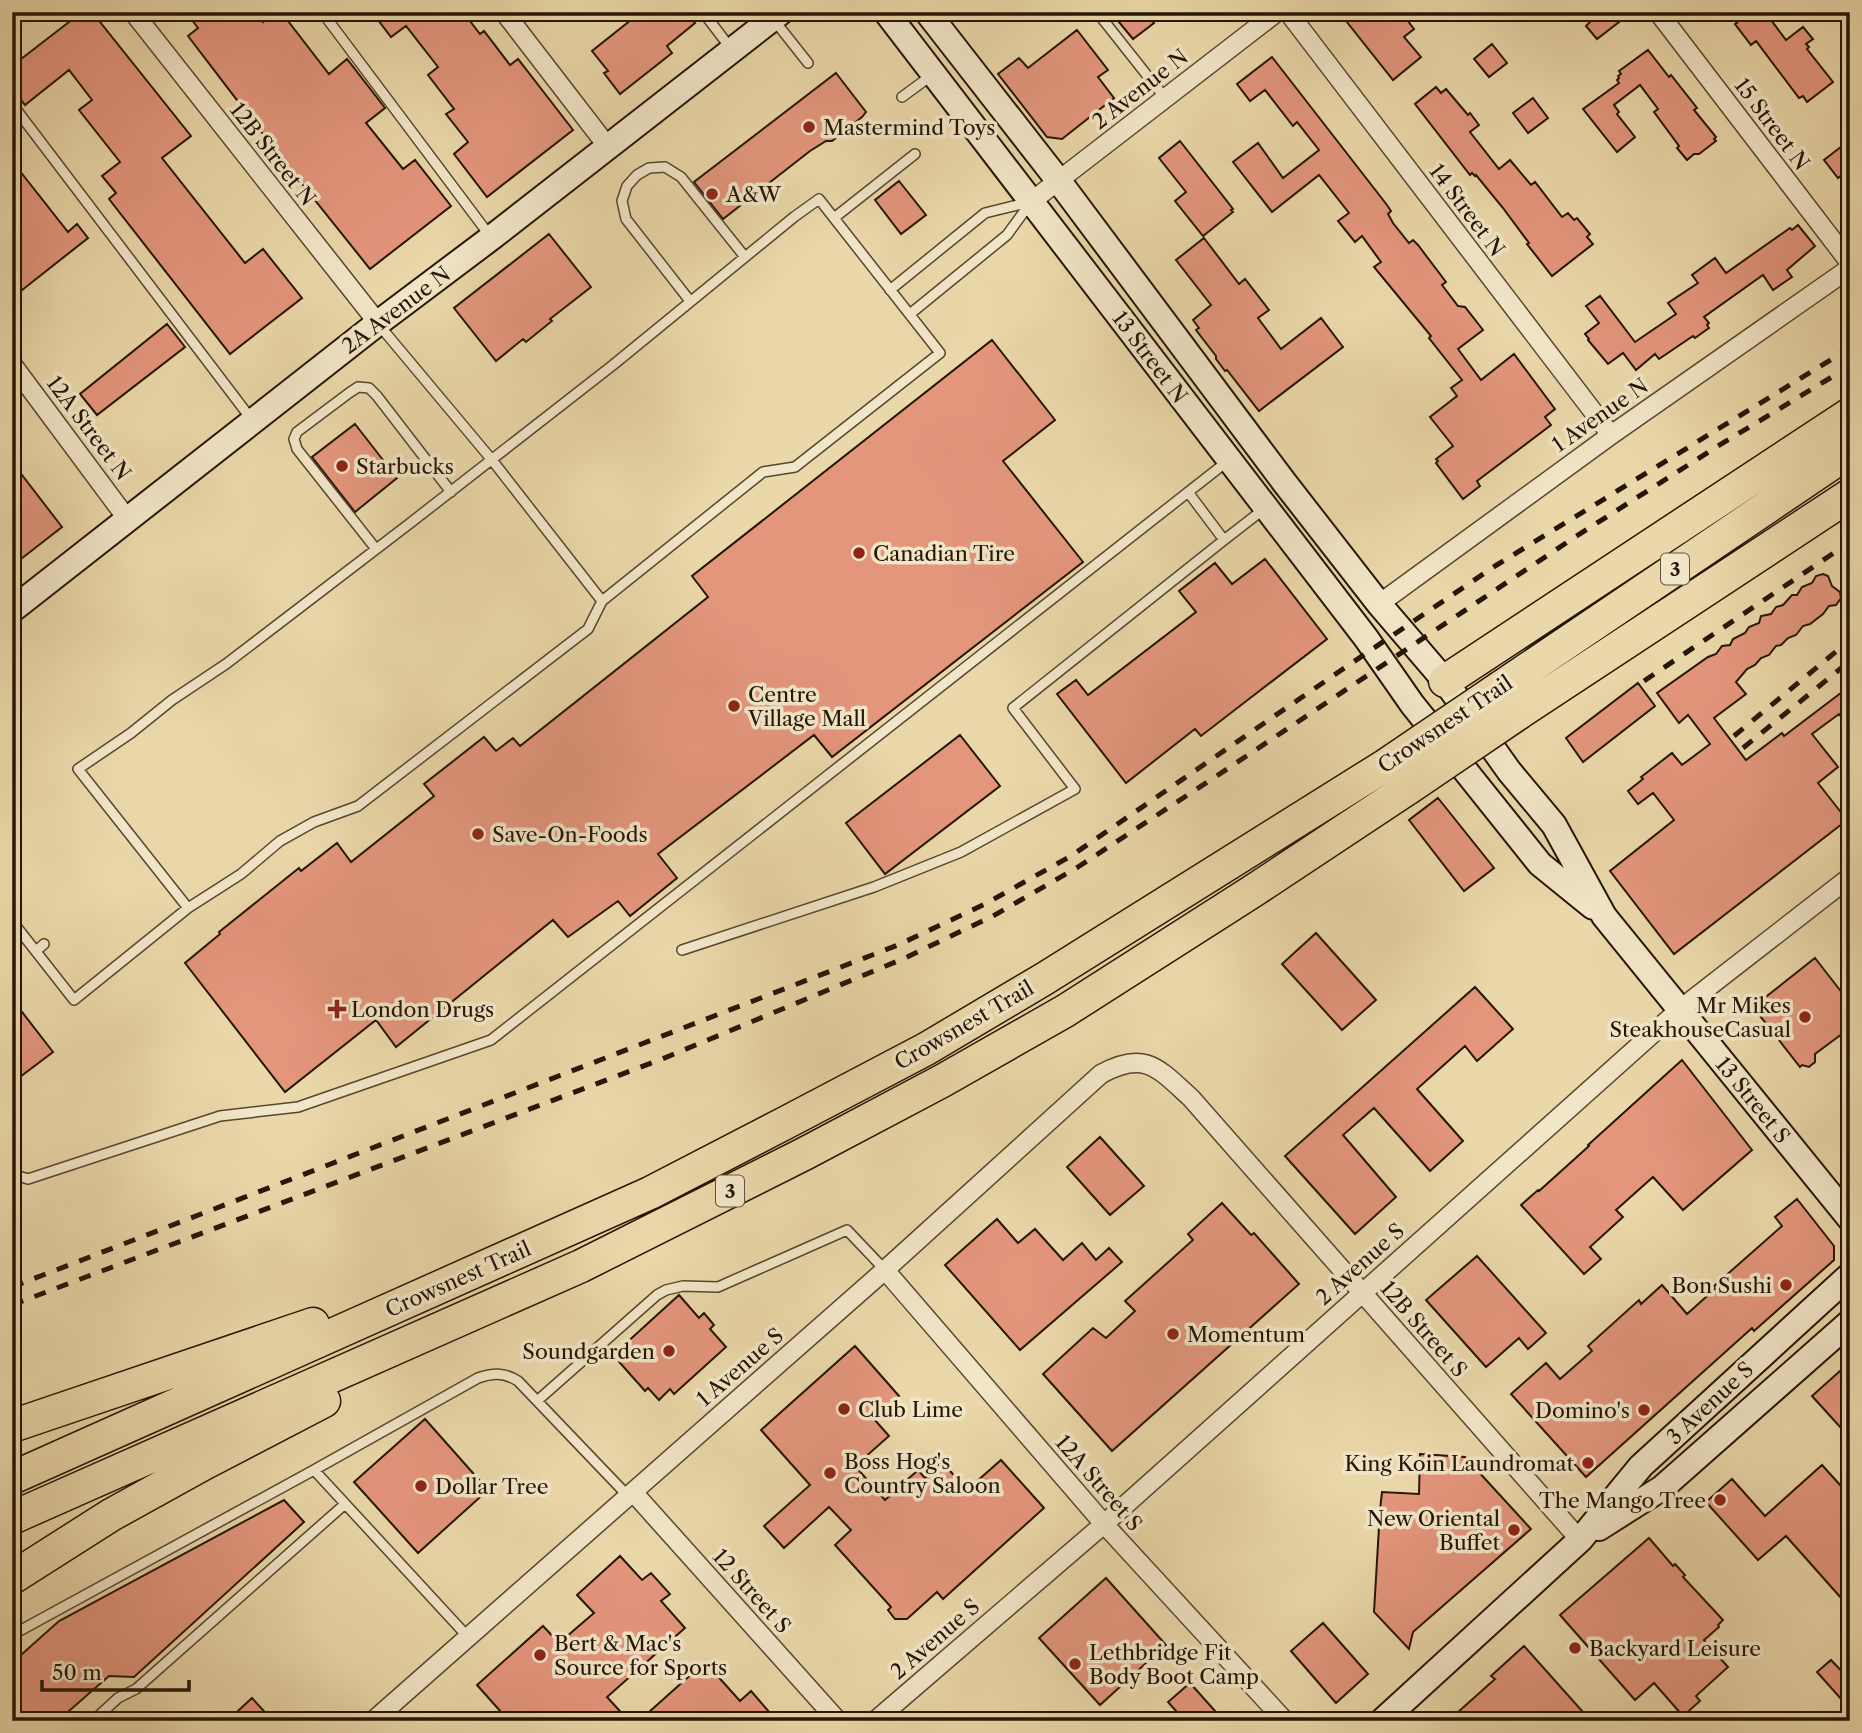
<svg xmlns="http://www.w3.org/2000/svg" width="1862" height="1733" font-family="'Libre Caslon Text',serif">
	<rect width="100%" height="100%" fill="#ebd8aa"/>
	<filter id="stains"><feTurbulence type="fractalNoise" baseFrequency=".00286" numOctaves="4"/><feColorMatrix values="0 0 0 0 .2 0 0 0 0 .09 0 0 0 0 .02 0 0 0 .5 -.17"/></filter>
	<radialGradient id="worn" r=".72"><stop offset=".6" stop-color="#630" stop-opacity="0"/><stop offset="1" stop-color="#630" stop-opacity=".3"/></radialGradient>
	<path fill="#e4967d" stroke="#241505" stroke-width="2" d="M82,12h10l99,124 -29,22 83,105 18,-14 39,49 -72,56 -121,-155 7,-6 -14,-17 18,-14 -41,-52 13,-10 -23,-30 -44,35 -13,-17v-22z
		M186,12h69l8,10 12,-10h6l48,62 18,-15 38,49 -19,15 37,46 12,-9 36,46 -81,63 -88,-110 -94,-123 10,-8z
		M372,12h91l17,22 4,-3 26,34 8,-6 55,71 -86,67 -33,-43 14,-12 -22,-28 8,-5 -26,-34 10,-8 -32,-41 -15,11z
		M641,12h45l9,11 -28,23 5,7 -52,41 -16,-21 4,-2 -16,-20z
		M1130,12h16l8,11 -21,16 -15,-18z
		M1339,12h49l4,5 6,-5h3l13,17 -10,8 17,20 -28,23z
		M1583,12h49l-35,27 -11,-13 4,-4z
		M1728,12h37l21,28 17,-13 10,12 -7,5 3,3 -2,2 26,33 -26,20 -4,-6 -4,2 -43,-57 -5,4 -16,-21 2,-1z
		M1077,30l31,40 -10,7 16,21 -52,41 -15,-2 -49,-63 21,-16 9,10z
		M1492,44l15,19 -18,14 -15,-18z
		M1648,50l21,27 2,-2 26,33 -3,2 22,27 -2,2 2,2 -17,13h-5l-7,6 -10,-12 2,-2 -25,-34 4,-3 -18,-24 -26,20 5,7 -2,2 18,23 -18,15 -34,-43 36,-26 -2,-3 2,-2 -1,-2 3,-2 -2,-3z
		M1272,57l115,148 4,6 -3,3 5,9 16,20 4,-3 5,5 28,37 -4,3 16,21 7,1 18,23 -25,19 23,31 33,-26 41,55 -10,8 6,8 -74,56 3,5 -17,13 -27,-36 2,-2 -2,-2 17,-13 -23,-29 27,-21 -6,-8 11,-8 -33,-42 2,-2 -57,-69 7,-5 -19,-26 -7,6 -17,-21 11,-8 -30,-38 -47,37 -39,-50 25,-19 25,35 36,-28 -22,-28 -4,4 -28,-36 -15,11 -13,-17z
		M836,73l30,39 -4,5 -30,24h-6l-16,10 -87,68 -29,-37z
		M1436,87l5,6 5,-4 22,26 2,-2 9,12 -9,7 29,37 11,-9 21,25 4,-3 27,35 6,-4 6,7 3,-2 13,16 -3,3 6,7 -41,32 -25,-32 2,-1 -26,-35 -27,-33 -1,1 -3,-3 -2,2 -55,-71z
		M1533,98l15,20 -20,15 -15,-20z
		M1180,141l53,68 -2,1 2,2 -30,24 -28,-35 11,-9 -27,-34z
		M1842,146l8,9v14l-12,9 -14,-18z
		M12,161l56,71 9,-8 11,14 -76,60z
		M899,181l27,34 -25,19 -26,-34z
		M1798,225l17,21 -28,24 5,7 -19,13 -10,-15 -59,42 5,6 -2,2 2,3 -14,10 -2,-2 -34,23 -4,-5 -19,16 -13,-17 -15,11 -20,-24 1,-1 -4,-5 14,-11 -13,-17 14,-10 35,46 41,-28 -8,-11 30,-20 -6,-8 23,-17 11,15 64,-45 2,2z
		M549,234l42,53 -41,32 2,2 -26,21 -3,-3 -27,22 -42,-53z
		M1204,238l35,46 6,-5 24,31 -11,8 23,31 40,-31 22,29 -84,64 -32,-41 -2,1 -9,-12v-3l-20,-26 3,-2 -6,-8 18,-15 -35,-45z
		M167,324l18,23 -88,68 -17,-21z
		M992,340l63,80 -52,41 80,101 -251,195 -18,-22 -156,119 19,24 -47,38 -12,-15 -50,36 -15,-17 -157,127 -20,-27 -91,72 -100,-129 35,-29 -1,-2 80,-64 2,3 36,-28 14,19 83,-66 -10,-12 60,-47 12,14 17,-13 7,8 188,-149 -16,-21z
		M355,424l42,54 -42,34 -43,-55z
		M12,462l50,65 -50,39z
		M1265,559l62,80 -126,97 -6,-7 -69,54 -69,-89 19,-14 12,15 108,-83 -17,-21 36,-28 17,21z
		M1823,574l5,2 4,10 8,6 1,6 -5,7 -7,1 -6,8 -13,10 -7,2 -7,9 -8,3 -7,7 -5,1 -7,9 -8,3 -6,7 -8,4 -11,13 10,12 -32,24 32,42 36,-27 2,3 66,-50v41l-11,-13 -27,20 26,33 -20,16 29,37 -173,134 -64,-83 64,-51 -21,-27 -15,11 -10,-13 15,-12 -2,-2 31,-24 10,12 28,-21 -22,-29 -9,8 -22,-30 51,-36 8,-3 6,-8 8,-1 3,-6 12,-6 4,-6 10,-4 2,-7 10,-2 5,-7 7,-2 9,-10h5l5,-8 10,-4 4,-7z
		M1638,683l17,23 -72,56 -17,-24z
		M960,735l40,51 -115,88 -39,-51z
		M1438,798l56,70 -30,23 -55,-71z
		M1316,933l60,67 -34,30 -60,-66z
		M1815,958l35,45v25l-35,26v8l-6,5 -7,-2 -2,2 -47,-60z
		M1475,987l38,42 -36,32 -12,-15 -48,43 46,52 -33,30 -56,-63 -31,27 53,62 -41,37 -70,-78z
		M12,999l41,53 -41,31z
		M1682,1060l70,90 -69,60 -30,-33 -37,33 7,7 -33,30 11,12 -17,15 -63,-69 17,-15 1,1 50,-45 -1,-1z
		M1100,1137l44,49 -34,29 -43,-48z
		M1797,1199l37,47v14l-80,71 -2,-3 -166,149 -75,-83 35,-31 14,16 32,-28 -4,-5 51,-46 2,4 21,-19 25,29 29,-26 -2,-2 68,-60 -7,-9z
		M1222,1203l29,32 3,-2 45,51 -187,167 -69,-77 50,-46 13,10 29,-27 -10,-10 68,-61 -5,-6z
		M997,1219l21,24 17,-14 28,31 19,-17 14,17 13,-12 13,14 -102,88 -75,-85z
		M1477,1256l69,77 -18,16 -9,-11 -33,29 -60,-67z
		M679,1295l20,23 5,-5 10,12 -4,4 16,18 -52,47 -4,-5 -11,11 -11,-12 -3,3 -32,-36z
		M855,1346l44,50 -25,23 15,17 -34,30 30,34 33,-30 7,8 17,-16 25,28 34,-30 43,48 -101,91 -6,-7 -30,27h-12l-7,-9 3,-3 -56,-62 16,-15 -22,-23 -45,41 -20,-22 46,-41 -49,-55z
		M1850,1362v76l-38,-42z
		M425,1419l63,71 -70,63 -64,-71z
		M1420,1454l45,3 66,72 -118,103 -4,17 -35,-37 6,-102 2,-18 37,2z
		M1822,1465l28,31v112l-64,-72 -28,24 -52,-58 26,-23 33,37z
		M284,1500l20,22 -170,155 -25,-1 -48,42 -49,-4v-51l47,-42z
		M1649,1538l24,28 2,-2 10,11 -2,2 40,43 -5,5 1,2 -15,13 24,27 -32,29 4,5 -17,15 -29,-33 -19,17 -75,-85z
		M620,1556l22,24 9,-7 19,21 -9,7 24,27 -78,69 22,24h-120l-32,-36 66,-59 16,17 35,-30 -17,-18z
		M1106,1578l60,67 -66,60 -61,-67z
		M1323,1623l45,51 -32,29 -45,-52z
		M1524,1646l67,75h-143l47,-42 -4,-3z
		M1831,1660l19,20v29l-33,-37z
		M705,1662l35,39 11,-10 26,30h-138z
		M1190,1683l34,38h-39l-17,-19z
		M252,1698l21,23h-46z"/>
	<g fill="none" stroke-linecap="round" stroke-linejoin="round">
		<g stroke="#56462e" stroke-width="12">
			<path id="lane" d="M322,12l168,224
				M703,12l29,38
				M1097,12l68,86
				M774,20l34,43
				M902,97l30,-22
				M12,104l240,316
				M834,218l81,-64
				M890,290l95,-77 45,-11
				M690,301l-64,-82 -4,-18 5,-15 10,-11 12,-7 16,-1 16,10 64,80
				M910,314l97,-79 24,-33
				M1188,492l36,48 40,-31
				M376,549l-79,-100 -3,-10 3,-7 52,-39 9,-6 11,1 8,8 74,96
				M188,908l-110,-139 53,-36 41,-33 54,-36 183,-140 204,-159 181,-148 25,-18 121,154 -145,114 -32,5 -161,129 -110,-141 -113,-135
				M12,921l62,79 114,-92 53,-34 39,-33 34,-19 44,-16 230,-177 14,-28
				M682,950l192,-63 87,-35 114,-63 -62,-81 211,-168
				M36,951l8,-7
				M12,1174l16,5 192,-63 78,-9 193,-67 738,-580
				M537,1401l120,-106 9,-5 17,-4 35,1 129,-57 38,40
				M314,1470l164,-92c14,-5 26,-6 40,3l110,115
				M12,1635l302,-165 154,167
				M93,1721l25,-23 18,-9 209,-185"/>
		</g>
		<g stroke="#56462e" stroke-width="21">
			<path id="street" d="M133,12l245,311
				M504,12l104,135
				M1288,12l323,423
				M1658,12l192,251
				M1032,201l245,-189
				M12,364l116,156
				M1379,604l232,-169 239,-167
				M885,1270l219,254 181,197
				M633,1492l205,229
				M373,1721l512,-451 216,-196c44,-24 57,-6 90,24l389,442
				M875,1721l229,-197 575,-514 171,-133"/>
		</g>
		<g stroke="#241505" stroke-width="28">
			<path id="secondary" d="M886,12l480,626 46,66 128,160 53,43
				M927,12l131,168 226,302 95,122 66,77 64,90 45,54 50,91 246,303
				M12,610l366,-287 113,-85 290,-226
				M1599,1528l63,-40 188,-166
				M1382,1721l198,-181 61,-74 209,-191"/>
		</g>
		<g stroke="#241505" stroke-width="35">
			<path id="highway" d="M1445,681l405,-267
				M1501,687l349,-236
				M1519,713l331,-218
				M12,1426l301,-102
				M12,1478l638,-285 139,-72 137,-72 118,-70 342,-214
				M12,1518l569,-252 223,-112 138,-73 123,-70 188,-120 154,-102
				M12,1578l99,-63 94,-52 119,-62"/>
		</g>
		<use href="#lane" stroke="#f2e6c8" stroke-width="9"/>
		<use href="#street" stroke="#f2e6c8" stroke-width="18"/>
		<use href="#secondary" stroke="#f2e6c8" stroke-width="24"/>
		<use href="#highway" stroke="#ebd8aa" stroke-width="32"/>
		<path stroke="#241505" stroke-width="5" stroke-dasharray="12 12" stroke-linecap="butt" d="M1644,681l206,-139
			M1734,736l116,-96
			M1743,748l107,-87
			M12,1287l886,-342 87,-41 86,-48 269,-185 155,-105 355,-218
			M12,1305l650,-246 243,-101 88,-42 85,-49 134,-88 363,-242 143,-91 132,-80"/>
		<g stroke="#241505" stroke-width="35" stroke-linecap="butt">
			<path id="highway-bridge" d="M1386,765l115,-78
				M1407,789l112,-76"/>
		</g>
		<use href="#highway-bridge" stroke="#ebd8aa" stroke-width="32"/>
	</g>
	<g fill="#8f2418" stroke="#f2e6c8" stroke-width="2.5">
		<circle cx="809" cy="127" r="7"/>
		<circle cx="712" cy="194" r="7"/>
		<circle cx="342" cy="466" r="7"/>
		<circle cx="859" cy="553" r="7"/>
		<circle cx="734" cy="706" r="7"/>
		<circle cx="478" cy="834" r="7"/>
		<path d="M333.5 998.5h7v7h7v7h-7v7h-7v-7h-7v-7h7z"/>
		<circle cx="1805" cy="1017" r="7"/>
		<circle cx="1786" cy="1285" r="7"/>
		<circle cx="1173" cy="1334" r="7"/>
		<circle cx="669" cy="1351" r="7"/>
		<circle cx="844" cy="1409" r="7"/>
		<circle cx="1644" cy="1410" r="7"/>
		<circle cx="1588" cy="1463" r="7"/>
		<circle cx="830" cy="1473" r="7"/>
		<circle cx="421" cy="1486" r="7"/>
		<circle cx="1720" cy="1500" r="7"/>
		<circle cx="1514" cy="1530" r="7"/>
		<circle cx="1575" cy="1648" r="7"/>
		<circle cx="540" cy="1655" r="7"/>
		<circle cx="1075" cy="1664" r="7"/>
	</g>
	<g text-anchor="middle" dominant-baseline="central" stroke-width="7" stroke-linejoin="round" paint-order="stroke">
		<g fill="#f2e6c8" stroke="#625440" stroke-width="2">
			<rect x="1661" y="553.5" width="28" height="31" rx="5"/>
			<rect x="716" y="1175.5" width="28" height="31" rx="5"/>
		</g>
		<g font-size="19" font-weight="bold" fill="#241505">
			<text x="1675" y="569">3</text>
			<text x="730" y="1191">3</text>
		</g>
		<g font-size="21" fill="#241505" stroke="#f2e6c8">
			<text transform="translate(1140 89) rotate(-38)">2 Avenue N</text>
			<text transform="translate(1772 124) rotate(53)">15 Street N</text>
			<text transform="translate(273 154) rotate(52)">12B Street N</text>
			<text transform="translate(1467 210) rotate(53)">14 Street N</text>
			<text transform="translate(396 310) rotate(-37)">2A Avenue N</text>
			<text transform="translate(1150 357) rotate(53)">13 Street N</text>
			<text transform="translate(1600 415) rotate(-35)">1 Avenue N</text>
			<text transform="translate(89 428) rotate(53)">12A Street N</text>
			<text transform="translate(1445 724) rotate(-34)">Crowsnest Trail</text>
			<text transform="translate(964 1025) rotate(-30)">Crowsnest Trail</text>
			<text transform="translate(1753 1100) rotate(51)">13 Street S</text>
			<text transform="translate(1360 1264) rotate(-42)">2 Avenue S</text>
			<text transform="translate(458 1279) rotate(-24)">Crowsnest Trail</text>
			<text transform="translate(1424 1329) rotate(49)">12B Street S</text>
			<text transform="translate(740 1367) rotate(-41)">1 Avenue S</text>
			<text transform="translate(1710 1403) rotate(-43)">3 Avenue S</text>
			<text transform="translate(1099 1483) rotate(49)">12A Street S</text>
			<text transform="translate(752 1591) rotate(48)">12 Street S</text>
			<text transform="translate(935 1639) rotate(-41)">2 Avenue S</text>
		</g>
		<g font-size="21" fill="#241505" stroke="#f2e6c8" text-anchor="start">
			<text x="823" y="127">Mastermind Toys</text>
			<text x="726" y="194">A&amp;W</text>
			<text x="356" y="466">Starbucks</text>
			<text x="873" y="553">Canadian Tire</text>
			<text x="748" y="694">Centre<tspan x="748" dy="24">Village Mall</tspan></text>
			<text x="492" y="834">Save-On-Foods</text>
			<text x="1791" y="1005" text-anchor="end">Mr Mikes<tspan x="1791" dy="24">SteakhouseCasual</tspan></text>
			<text x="351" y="1009">London Drugs</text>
			<text x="1772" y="1285" text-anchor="end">Bon Sushi</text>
			<text x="1187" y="1334">Momentum</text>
			<text x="655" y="1351" text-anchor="end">Soundgarden</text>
			<text x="858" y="1409">Club Lime</text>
			<text x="1630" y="1410" text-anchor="end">Domino's</text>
			<text x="844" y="1461">Boss Hog's<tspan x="844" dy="24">Country Saloon</tspan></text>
			<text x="1574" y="1463" text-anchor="end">King Koin Laundromat</text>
			<text x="435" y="1486">Dollar Tree</text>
			<text x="1706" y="1500" text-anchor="end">The Mango Tree</text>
			<text x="1500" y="1518" text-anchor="end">New Oriental<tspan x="1500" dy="24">Buffet</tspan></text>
			<text x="554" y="1643">Bert &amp; Mac's<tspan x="554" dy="24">Source for Sports</tspan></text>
			<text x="1589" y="1648">Backyard Leisure</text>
			<text x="1089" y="1652">Lethbridge Fit<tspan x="1089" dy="24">Body Boot Camp</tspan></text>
		</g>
	</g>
	<rect width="1862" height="1733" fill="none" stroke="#ebd8aa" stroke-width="42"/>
	<rect x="14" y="14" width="1834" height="1705" fill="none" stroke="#241505" stroke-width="3.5"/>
	<rect x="21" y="21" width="1820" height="1691" fill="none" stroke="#241505" stroke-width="2"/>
	<path d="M42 1680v10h147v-10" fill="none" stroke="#241505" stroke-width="3.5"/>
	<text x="52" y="1680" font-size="21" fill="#241505" stroke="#f2e6c8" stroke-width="5" paint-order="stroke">50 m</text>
	<rect width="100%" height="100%" filter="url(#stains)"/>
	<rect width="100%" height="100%" fill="url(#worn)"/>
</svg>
